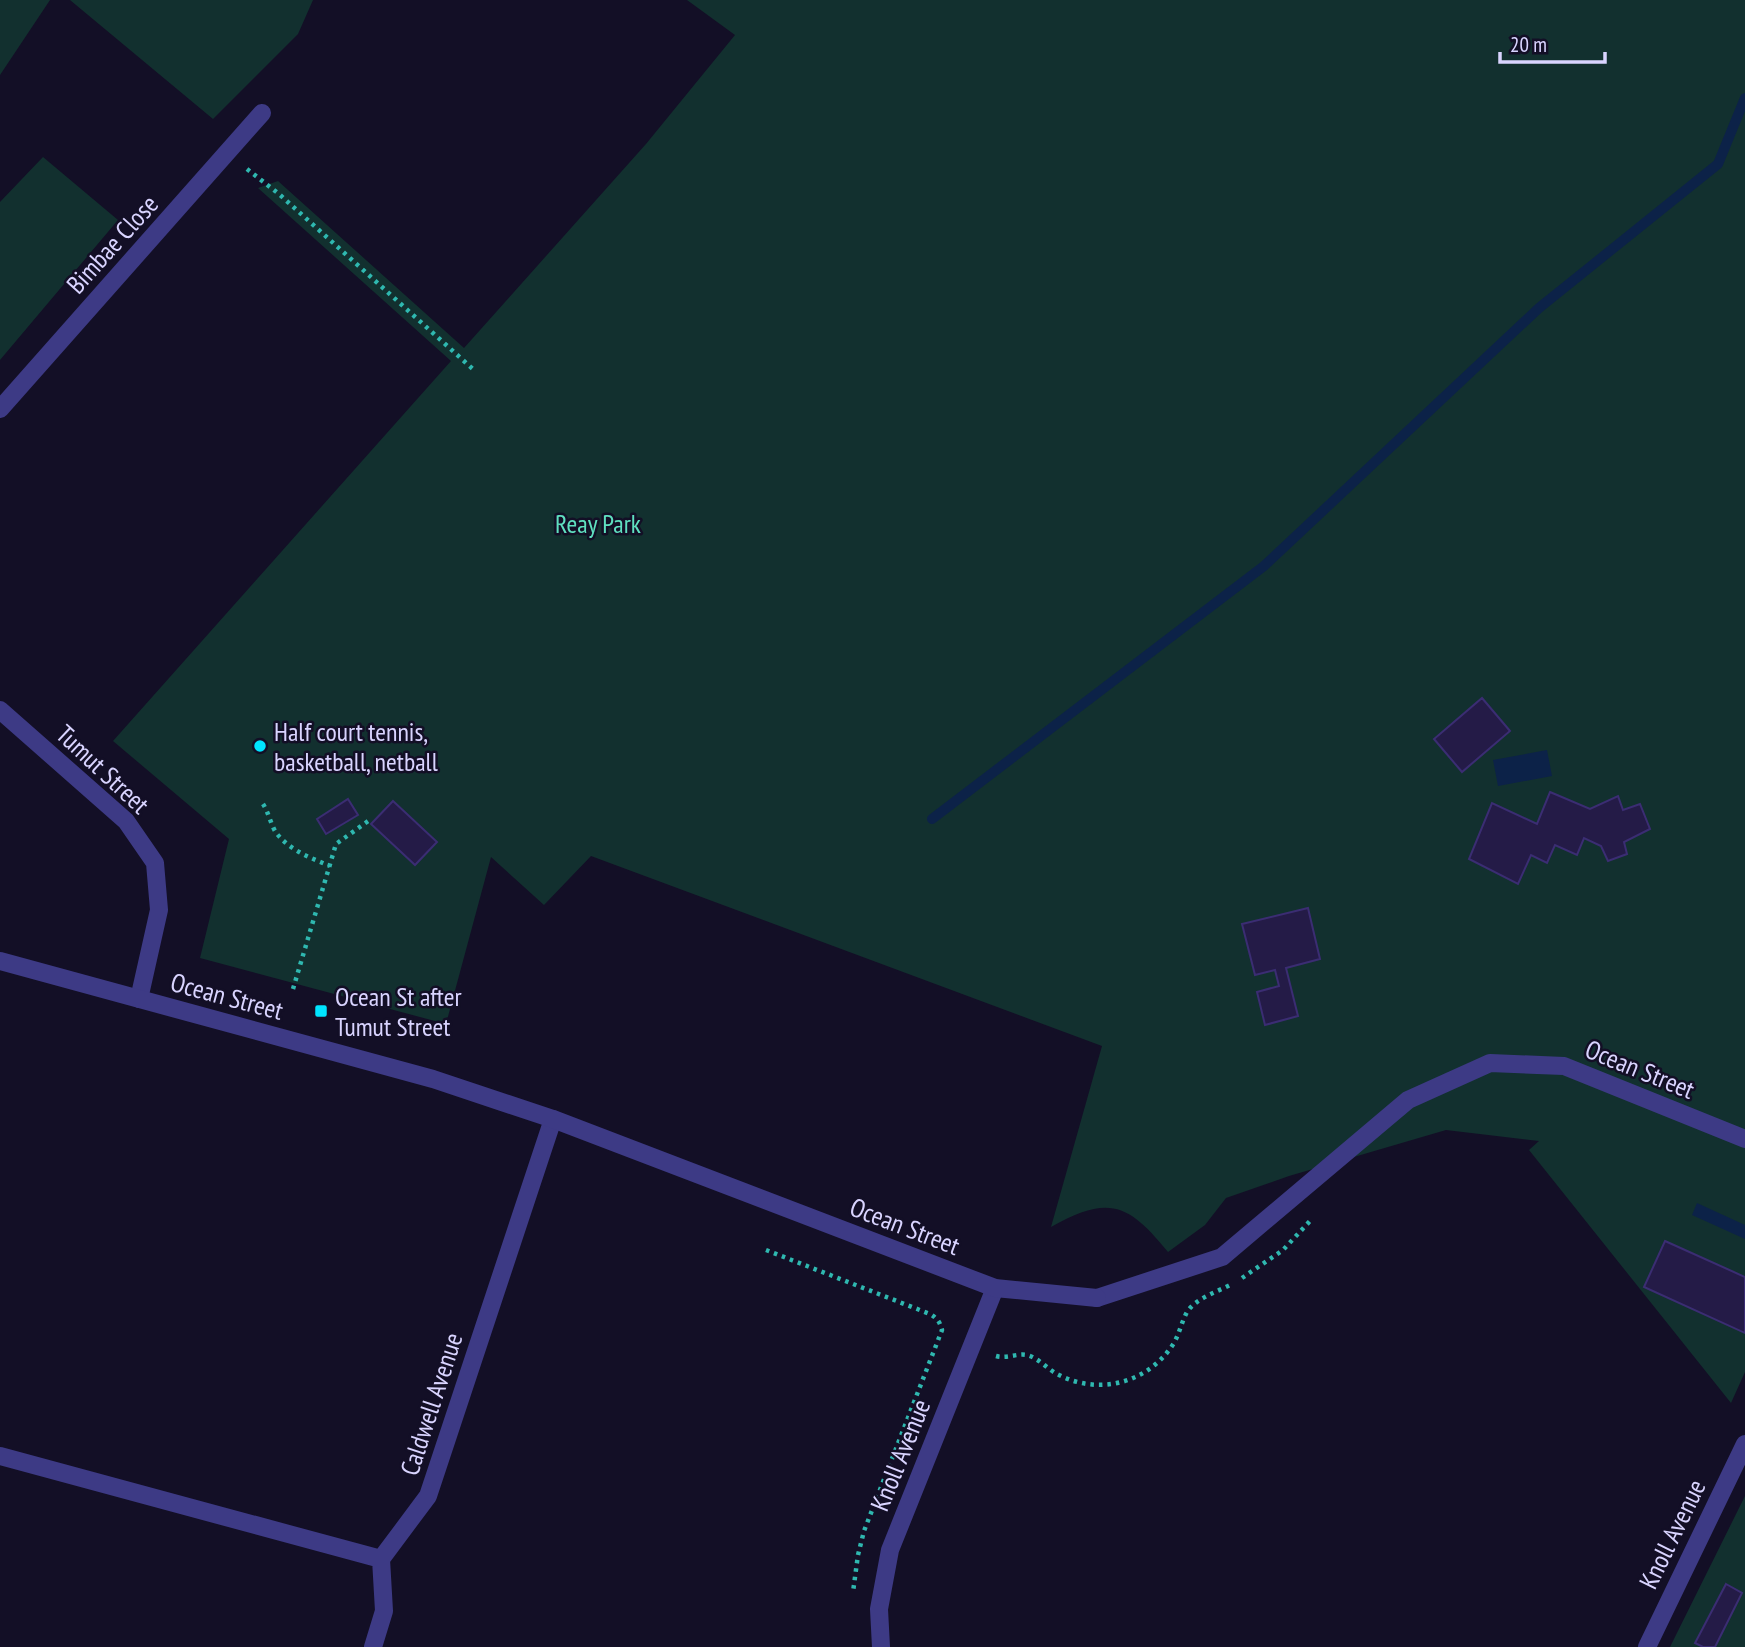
<svg xmlns="http://www.w3.org/2000/svg" width="1745" height="1647" font-family="'PT Sans Narrow',sans-serif">
	<rect width="100%" height="100%" fill="#130f26"/>
	<path fill="#12302f" d="M0,0h50l-50,75z
		M70,0h243l-15,34 -85,85z
		M687,0h1058v1372l-14,31 -202,-253 10,-9 -93,-11 -157,46 -63,22 -21,27 -37,27c-39,-48 -59,-58 -117,-25l51,-181 -511,-190 -47,49 -53,-48 -45,167 -246,-66 29,-119 -116,-98 338,-380 -193,-173 20,-7 186,167 182,-204 89,-109z
		M43,157l75,63 -118,140v-158z
		M1745,1496v151h-75z"/>
	<path fill="#0c2248" d="M1547,750l5,26 -54,10 -5,-26z
		M1697,1203l48,22v14l-53,-24z"/>
	<g fill="none" stroke-linecap="round" stroke-linejoin="round">
		<path stroke="#0c2248" stroke-width="10" d="M932,819l332,-253 275,-258 179,-144 27,-66"/>
	</g>
	<path fill="#241b47" stroke="#3b2d73" stroke-width="2" d="M1482,698l28,33 -48,41 -28,-33z
		M1550,792l40,17 28,-13 5,14 17,-6 10,25 -26,13 3,12 -19,7 -7,-15 -17,-8 -7,17 -22,-10 -8,18 -16,-8 -13,29 -49,-25 23,-56 45,21z
		M348,799l10,16 -32,19 -9,-15z
		M393,801l44,41 -22,23 -44,-41z
		M1308,908l12,51 -34,9 12,48 -33,9 -8,-33 22,-6 -4,-16 -20,5 -13,-51z
		M1665,1241l80,36v56l-101,-46z
		M1726,1584l16,9 -27,54h-12l-8,-4z"/>
	<g fill="none" stroke-linecap="round" stroke-linejoin="round">
		<path stroke="#2fb8b0" stroke-width="4.5" stroke-dasharray="3.5 5" stroke-linecap="butt" d="M247,169l32,25 196,177
			M263,804c6,9 8,22 14,30 14,17 34,24 53,32
			M293,989l43,-145 35,-25
			M766,1250l164,64c7,4 10,8 12,16l-78,201 -6,24 -5,37
			M1242,1278l41,-28 27,-29
			M996,1356c11,3 21,-3 31,-1 12,3 21,15 32,20 39,20 87,9 113,-29 7,-10 9,-23 15,-34 9,-14 30,-20 45,-28"/>
		<path stroke="#3d3a85" stroke-width="18" d="M0,409l262,-296
			M0,710l126,111 29,42 4,47 -20,89
			M1097,1298l125,-41 186,-157 82,-37 74,3 181,73
			M0,1456l381,103
			M381,1559l47,-63 125,-377
			M373,1647l11,-36 -3,-52
			M881,1647l-2,-38 11,-59 105,-262
			M1647,1647l98,-203"/>
		<path stroke="#3d3a85" stroke-width="18" d="M0,961l433,118 120,40 442,169 102,10"/>
	</g>
	<g fill="#00e5ff" stroke="#130f26" stroke-width="2.5">
		<circle cx="260" cy="746" r="7"/>
		<rect x="314" y="1004" width="14" height="14" rx="3.5"/>
	</g>
	<g text-anchor="middle" dominant-baseline="central" stroke-width="5" stroke-linejoin="round" paint-order="stroke">
		<g font-size="26" fill="#d9d4ff" stroke="#130f26">
			<text transform="translate(112 244) rotate(-48)">Bimbae Close</text>
			<text transform="translate(103 769) rotate(43)">Tumut Street</text>
			<text transform="translate(227 996) rotate(15)">Ocean Street</text>
			<text transform="translate(1640 1069) rotate(22)">Ocean Street</text>
			<text transform="translate(905 1226) rotate(21)">Ocean Street</text>
			<text transform="translate(431 1404) rotate(-72)">Caldwell Avenue</text>
			<text transform="translate(900 1455) rotate(-68)">Knoll Avenue</text>
			<text transform="translate(1672 1534) rotate(-64)">Knoll Avenue</text>
		</g>
		<g font-size="26" fill="#5fe0c0" stroke="#130f26">
			<text x="598" y="523">Reay Park</text>
		</g>
		<g font-size="26" fill="#d9d4ff" stroke="#130f26" text-anchor="start">
			<text x="274" y="731">Half court tennis,<tspan x="274" dy="30">basketball, netball</tspan></text>
			<text x="335" y="996">Ocean St after<tspan x="335" dy="30">Tumut Street</tspan></text>
		</g>
	</g>
	<path d="M1500 52v10h105v-10" fill="none" stroke="#d9d4ff" stroke-width="3.5"/>
	<text x="1510" y="52" font-size="21" fill="#d9d4ff" stroke="#130f26" stroke-width="5" paint-order="stroke">20 m</text>
</svg>
